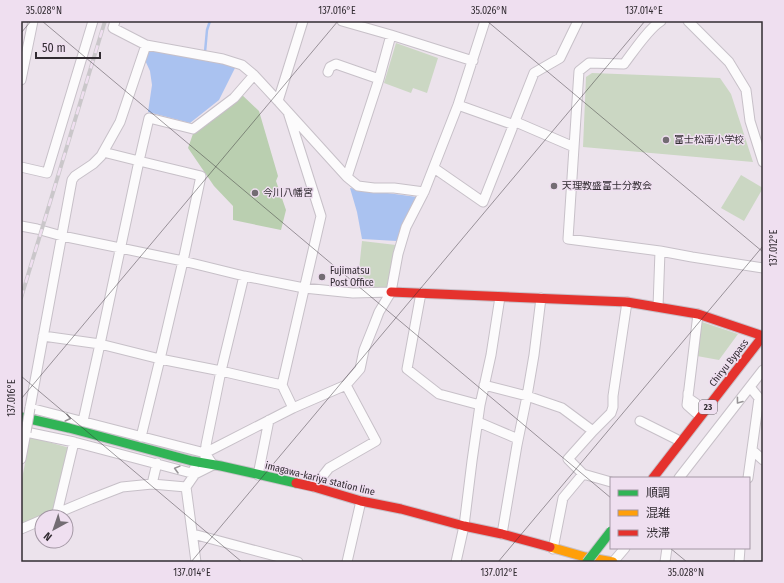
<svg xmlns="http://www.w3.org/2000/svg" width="784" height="583" font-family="'Fira Sans Condensed','Noto Sans JP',sans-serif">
	<rect width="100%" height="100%" fill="#ece3ec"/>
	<path fill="#cbd7c3" d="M396,43l42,15 -11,35 -14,-5 -2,5 -27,-10z
		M592,73l128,5 11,16 22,68 -170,-15 3,-70z
		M741,175l22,13 -19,33 -23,-13z
		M362,241l34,4 -7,45 -32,-1z
		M702,322l36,12 -19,26 -22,-4z
		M30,437l40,11 -16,63 -33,14v-41z"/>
	<path fill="#bacfb0" d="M241,94l18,17 19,65 -2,5 10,29 -5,20 -48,-10v-14l-19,-20 -26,-38 6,-17z"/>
	<path fill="#aac2f0" d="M152,49l71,13 12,6 -16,32 -29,23 -42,-11 4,-27 -2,-14 -6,-13 4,-7z
		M350,188l67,9 -20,44 -35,-2 -5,-27z"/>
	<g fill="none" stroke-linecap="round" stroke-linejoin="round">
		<path stroke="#aac2f0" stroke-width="2.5" d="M203,51l2,1 2,-22 3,-9"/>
		<g stroke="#c7c0c8" stroke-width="11">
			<path id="street" d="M115,21l-2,7 33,17 77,14 19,6 12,10 24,26 69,76 32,-98 12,-44
				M342,21l49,14 82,26
				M661,21c-12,7 -28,31 -37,43l-35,-1 -10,8 -11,168 92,12 32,6 71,11
				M688,21l41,41 17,28 4,31 13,41
				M328,72l2,-5 6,-3 43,15
				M21,80l12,-59
				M278,101l25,-80
				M458,105l56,20
				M516,122l58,25
				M103,152l36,9 10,-43 44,11 41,-31 20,-23
				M21,167l26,6 46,-152
				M434,168l49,34 51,-129 26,-15 18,-37
				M347,177l11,9 16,2h20l30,4
				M21,226l16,3 25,7 121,25 61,15 60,12 49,5 38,-1
				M421,293l-14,76 32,25 41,11
				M658,307l2,-56
				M43,336l57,8 -17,77
				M282,385l11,23
				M484,385l43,11 35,12 31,23
				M688,393v5l13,9
				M696,413l-9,-8 11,-91
				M640,421l36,18
				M478,422l40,17
				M141,437l19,-78 -60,-15 39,-183 62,15 -18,85 -23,98 61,12 61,14 39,-169 -33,-104
				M752,450l11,10
				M205,453l88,-45 53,-23 14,-16 4,-19 10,-25 5,-13 12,-20 7,-38 8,-27 18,-35 34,-87 27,-84
				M205,457l1,-12 15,-74 23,-95
				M21,459l5,-27 48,10 121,32 18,-9 -8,-12 -175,-45 42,-228 3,-4 18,-12 8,-8 19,-34 26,-77
				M194,469l1,5 -9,13 10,75
				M583,474l28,8
				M258,475l11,-55
				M679,478l84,-108
				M748,478l11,-80 -9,-11
				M152,484l5,-21
				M314,487l15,-19 47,-27 -30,-56
				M57,513l17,-71
				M48,517l43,-18 31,-12 30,-3 34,3
				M21,529l21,-9
				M193,534l105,28
				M502,534l15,-89 10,-49 7,-41 7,-57
				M553,549l10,-51 20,-24 -15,-15 25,-28 18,-18 2,-6v-11l14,-94
				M347,562l14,-61
				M456,562l8,-36 8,-65 8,-56 11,-50 9,-58
				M613,562l12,-14
				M665,562l2,-14
				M739,562l1,-14"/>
		</g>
		<g stroke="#c7c0c8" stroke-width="11">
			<path id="fast" d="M21,417l48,11 123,33 29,5 75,17"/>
		</g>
		<g stroke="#c7c0c8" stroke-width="11">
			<path id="slow" d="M550,547l35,10 28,5"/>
		</g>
		<g stroke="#c7c0c8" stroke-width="11">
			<path id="jam" d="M391,292l236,10 71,12 65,22
				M653,478l110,-142
				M296,483l18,4 47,14 40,8 63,17 38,8 48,13"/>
		</g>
		<use href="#street" stroke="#fcfbfc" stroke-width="9"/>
		<use href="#fast" stroke="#30b455" stroke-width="9"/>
		<use href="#slow" stroke="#ff9f0a" stroke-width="9"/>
		<use href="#jam" stroke="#e5322d" stroke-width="9"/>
		<g stroke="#cac7ca" stroke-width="4">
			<path id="rail" d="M21,298l84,-277"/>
		</g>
		<use href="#rail" stroke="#efdff0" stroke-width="2.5" stroke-dasharray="8" stroke-linecap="butt"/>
		<g stroke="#c7c0c8" stroke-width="11" stroke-linecap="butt">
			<path id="street-bridge" d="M26,432l4,-24"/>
		</g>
		<g stroke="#c7c0c8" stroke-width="11" stroke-linecap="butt">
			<path id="fast-bridge" d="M587,562l24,-31"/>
		</g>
		<use href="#street-bridge" stroke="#fcfbfc" stroke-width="9"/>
		<use href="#fast-bridge" stroke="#30b455" stroke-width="9"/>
	</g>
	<defs><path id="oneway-chevron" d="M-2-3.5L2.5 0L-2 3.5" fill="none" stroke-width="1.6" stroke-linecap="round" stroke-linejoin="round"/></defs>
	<g stroke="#979497">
		<use href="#oneway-chevron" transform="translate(739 401) rotate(127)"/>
		<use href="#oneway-chevron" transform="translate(68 418) rotate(14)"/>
		<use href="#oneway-chevron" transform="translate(177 469) rotate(-165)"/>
	</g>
	<path fill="none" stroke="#322c32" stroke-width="1" stroke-opacity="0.45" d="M42,21l569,477M487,21l276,231M21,33l10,-12M21,376l221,186M21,399l317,-378M670,548l17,14M191,562l454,-541M498,562l265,-316"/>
	<g fill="#736c73" stroke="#efdff0" stroke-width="1.5">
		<circle cx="666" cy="140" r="4"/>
		<circle cx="554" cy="186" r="4"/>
		<circle cx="255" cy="193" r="4"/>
		<circle cx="322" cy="277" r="4"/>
	</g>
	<g text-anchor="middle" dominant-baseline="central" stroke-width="3" stroke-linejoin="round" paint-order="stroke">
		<rect fill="#efdff0" stroke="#6b626b" stroke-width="1" x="699" y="400" width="18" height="14" rx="3"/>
		<g font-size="9" font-weight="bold" fill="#322c32">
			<text x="708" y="407">23</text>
		</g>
		<g font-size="10" fill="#322c32" stroke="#efdff0" text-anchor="start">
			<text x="674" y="140">富士松南小学校</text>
			<text x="562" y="186">天理教盛富士分教会</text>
			<text x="263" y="193">今川八幡宮</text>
			<text x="330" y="271">Fujimatsu<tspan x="330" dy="12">Post Office</tspan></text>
		</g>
		<g font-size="10" fill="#322c32" stroke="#efdff0">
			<text transform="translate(729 363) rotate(-52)">Chiryu Bypass</text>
			<text transform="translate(320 479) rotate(14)">imagawa-kariya station line</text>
		</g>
	</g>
	<rect width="784" height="583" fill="none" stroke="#efdff0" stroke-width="44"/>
	<rect x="610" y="477" width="140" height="72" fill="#efdff0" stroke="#a397a4"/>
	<rect x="618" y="490" width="20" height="6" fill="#30b455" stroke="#a397a4"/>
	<text x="646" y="497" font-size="12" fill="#322c32">順調</text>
	<rect x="618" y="510" width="20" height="6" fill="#ff9f0a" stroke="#a397a4"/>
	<text x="646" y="517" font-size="12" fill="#322c32">混雑</text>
	<rect x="618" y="530" width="20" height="6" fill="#e5322d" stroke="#a397a4"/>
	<text x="646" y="537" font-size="12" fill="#322c32">渋滞</text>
	<g transform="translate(54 529) rotate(220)"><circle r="19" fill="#efdff0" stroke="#a397a4"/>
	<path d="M0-3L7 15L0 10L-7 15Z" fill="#736c73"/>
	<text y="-6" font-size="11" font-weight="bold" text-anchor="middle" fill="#322c32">N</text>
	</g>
	<path d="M36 52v6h64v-6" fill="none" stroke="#322c32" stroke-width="2"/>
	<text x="42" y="52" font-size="12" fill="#322c32" stroke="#efdff0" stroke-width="3" paint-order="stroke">50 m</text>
	<rect x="22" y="22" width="740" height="539" fill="none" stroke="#322c32" stroke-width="1.5"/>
	<g font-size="10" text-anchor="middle" fill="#322c32">
		<text x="44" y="14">35.028°N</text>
		<text x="337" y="14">137.016°E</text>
		<text x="489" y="14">35.026°N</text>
		<text x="644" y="14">137.014°E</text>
		<text transform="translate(773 248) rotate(-90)" y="4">137.012°E</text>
		<text transform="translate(11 398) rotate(-90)" y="4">137.016°E</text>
		<text x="192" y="576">137.014°E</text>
		<text x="499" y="576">137.012°E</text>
		<text x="686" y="576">35.028°N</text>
	</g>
</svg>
